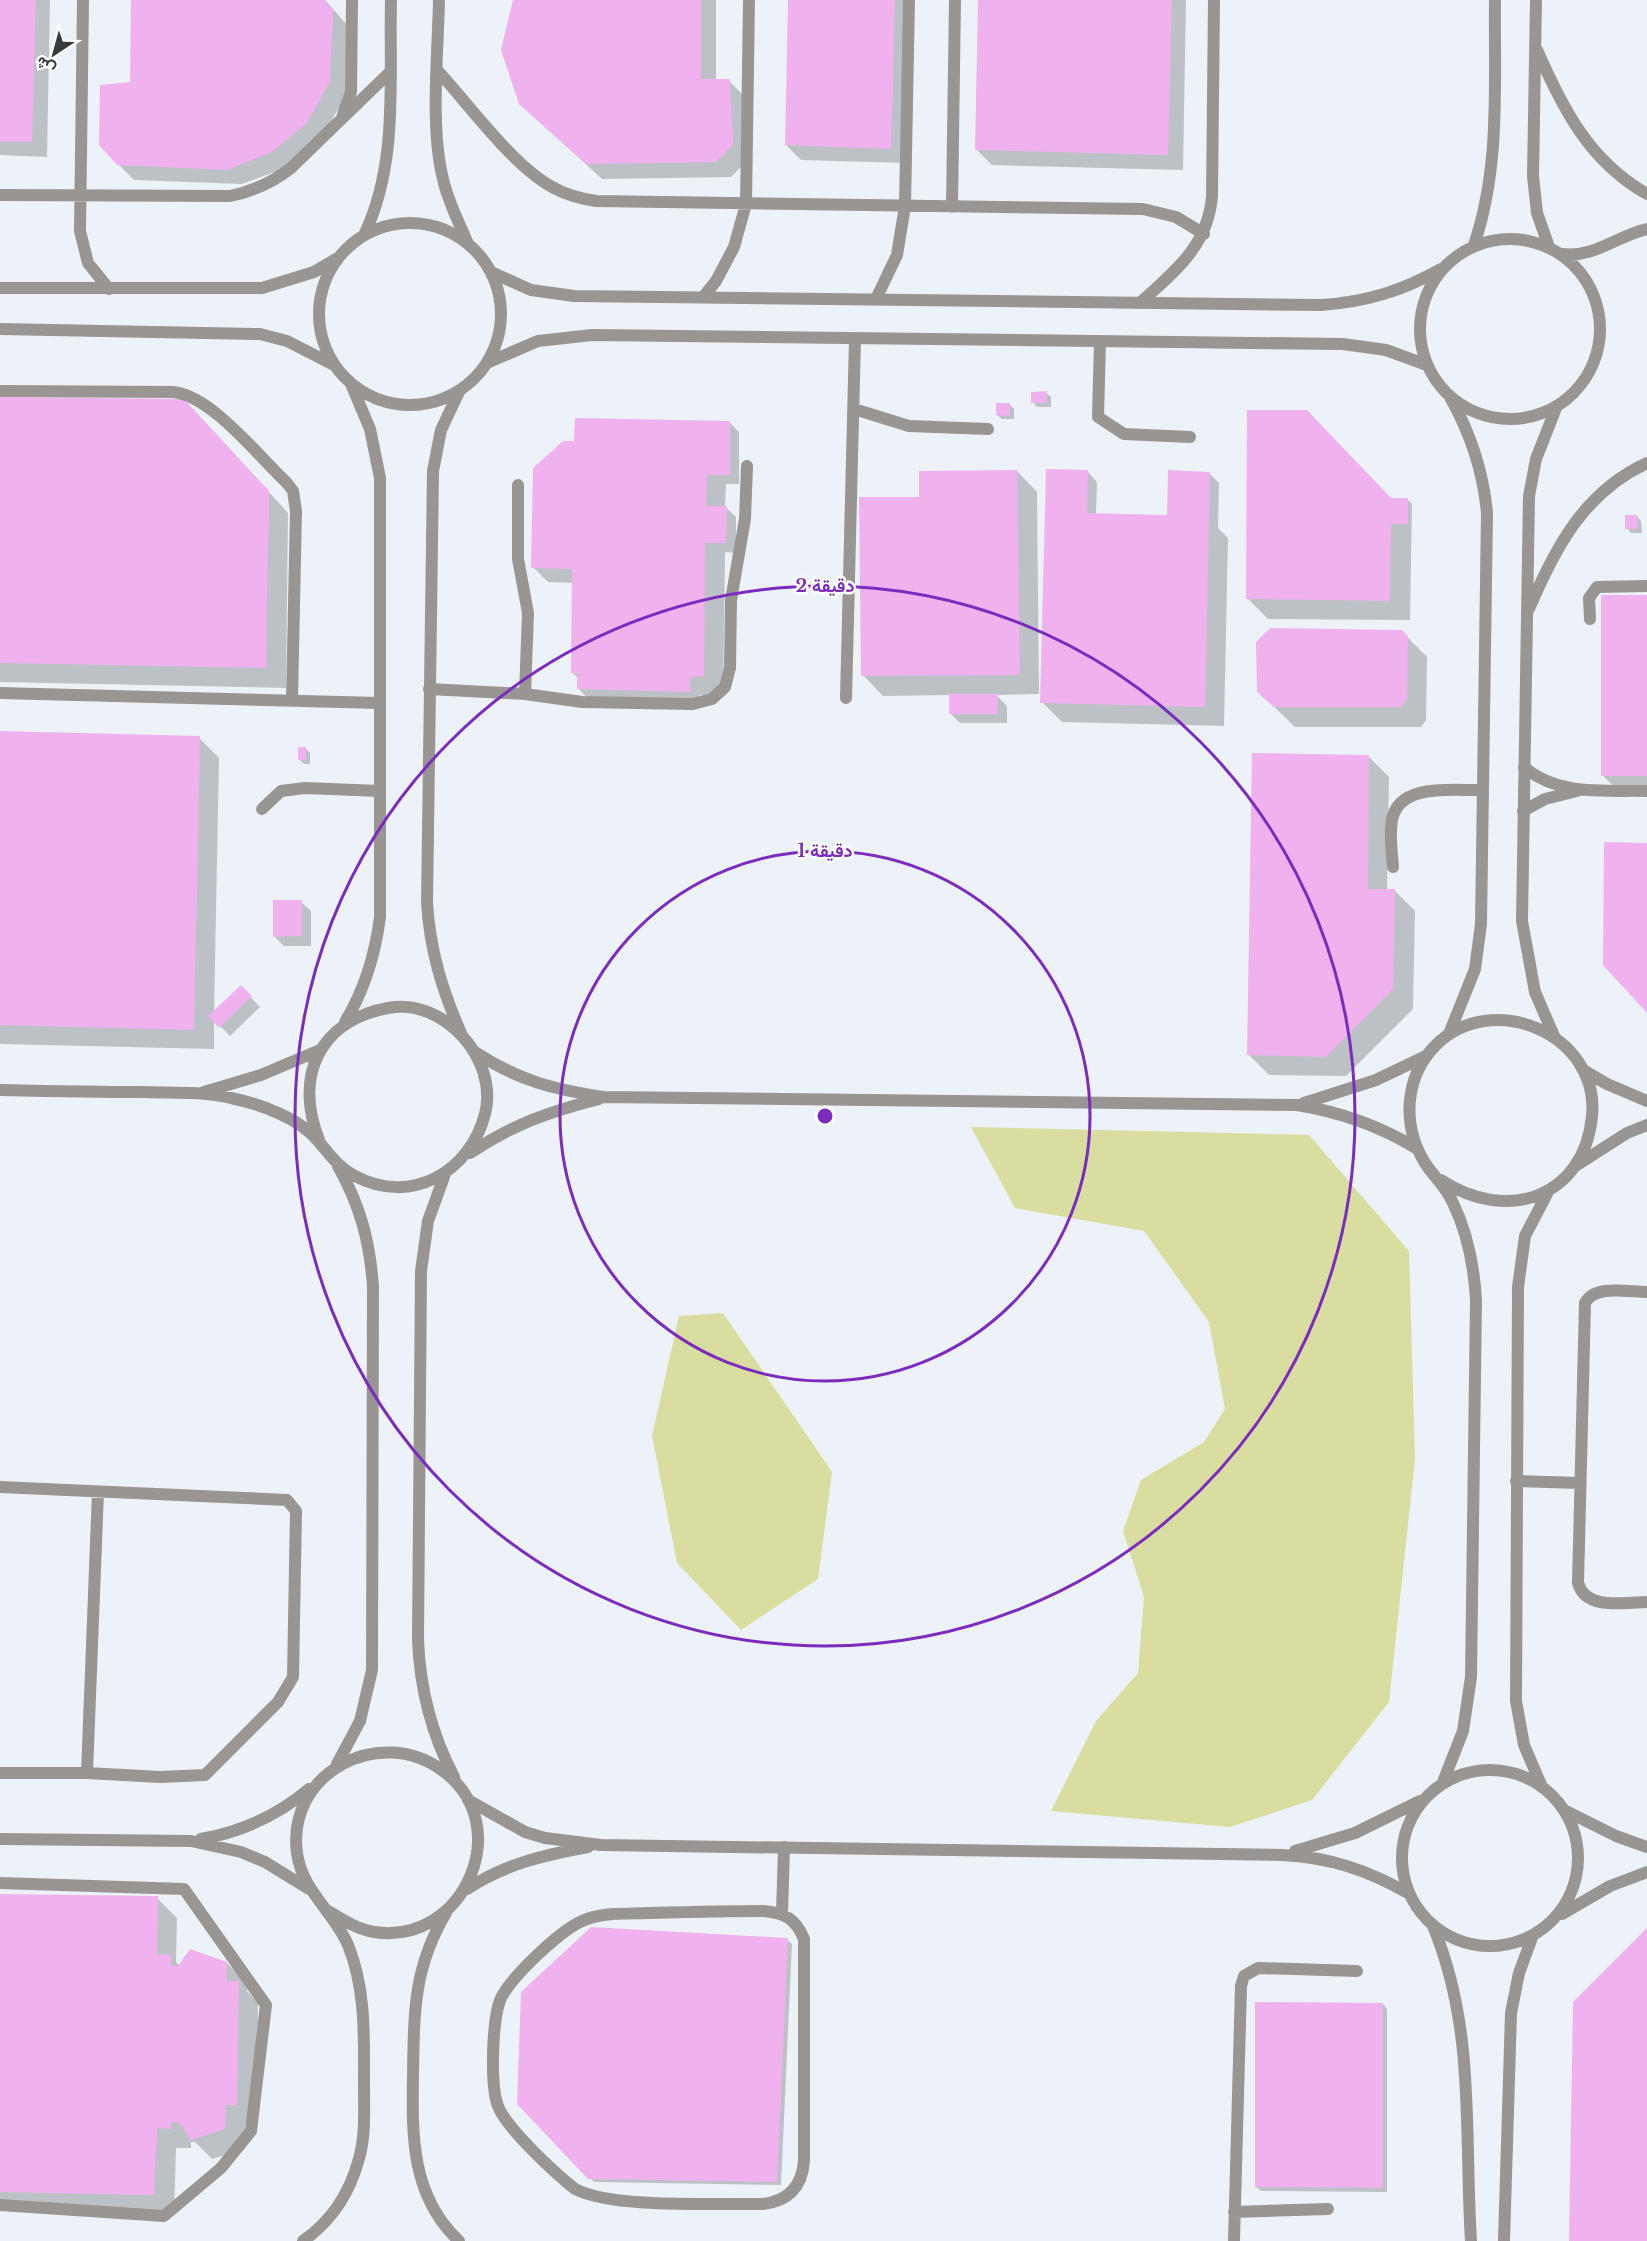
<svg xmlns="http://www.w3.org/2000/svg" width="1647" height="2241" font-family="'Libre Baskerville',Vazirmatn,serif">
	<rect width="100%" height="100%" fill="#ecf2f8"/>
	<path fill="#d9dd9f" d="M971,1127l338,8 100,116 6,208 -26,243 -77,98 -82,27 -179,-16 45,-90 42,-48 6,-76 -21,-66 18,-51 63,-38 21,-33 -16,-87 -65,-91 -129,-23z
		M723,1313l109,159 -14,107 -77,51 -64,-67 -25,-127 27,-120z"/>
	<path fill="#0003" d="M0,0h50l-3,157 -47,-2z
		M133,0h192l22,25 -2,72 -23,40 -34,30 -46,17 -108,-4 -16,-16 14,-80z
		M515,0h201v80l13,1 15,15 3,65 -16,16 -129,2 -82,-75z
		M790,0h120l-4,163 -105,-3 -15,-15z
		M980,0h206l-3,170 -191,-5 -15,-15z
		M1046,393l5,4v10h-14l-4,-5z
		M0,399l204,22 84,92 -2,175 -286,-6z
		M1010,405l4,4v10h-12l-5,-4z
		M729,422l10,10v52h-13l-1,23 11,10v36l-11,-1 -2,144 -24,-1v6l-111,-2 -9,-10v-10l-6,-6 1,-90 -26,-1 -15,-15 41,-124z
		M1017,471l20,21 2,202 -43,1 11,11v17h-47l-10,-10v-18l-67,1 -20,-21 58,-177z
		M1088,472l9,10 -1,33 74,2 39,-44 10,10 -1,45 10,10 -4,188 -162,-4 -20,-20z
		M1391,499h16l5,5 -2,116 -142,-1 -20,-20z
		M1637,516l4,5 1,12h-11l-4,-5z
		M1647,596v199h-24l-21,-20z
		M1401,631l26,26 -1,63 -5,7h-126l-37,-36z
		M0,733l199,5 20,20 -5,255 27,-26 19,20 -30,29 -16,-16v29l-214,-5z
		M306,749l4,4v11h-6l-5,-5z
		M1369,757l20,20 -2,114h8l20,20 -2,98 -67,67 -77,-1 -20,-20z
		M301,902l10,9v35h-27l-10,-10z
		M0,1895l157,3 20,20 -1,44 4,4 47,-3 20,20v8l11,12 -1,122 -12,-1v25l-33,10 -17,-17h-4v6h-15l-2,66 -174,-3z
		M787,1940l5,4 -11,241 -187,-3 -75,-79z
		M1383,2004l4,5v183l-126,-1 -5,-4z"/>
	<path fill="#f0b2ee" d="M0,0h36l-4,142h-32z
		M131,0h194l8,9 -3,73 -23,41 -35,29 -45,18 -110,-5 -18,-20 1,-60 30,-3z
		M513,0h188v79h29l3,66 -17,17 -130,2 -67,-60 -18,-54z
		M788,0h107l-4,149 -106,-4z
		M978,0h194l-4,155 -193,-5z
		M1047,391v12h-16v-11z
		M0,397l184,2 85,92 -3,177 -266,-5z
		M996,403h14v13l-14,-1z
		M1247,410h60l84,88h17v26h-17l-1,77 -144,-2z
		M575,418l155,3v54h-23l-1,31h21l-1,37h-21l-1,133 -14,1v15l-113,-3v-15l-6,-1 1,-104 -41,-1 2,-100 30,-27h11z
		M1046,469l42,1 -1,43 80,2 1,-45 42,2 -5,235 -165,-4z
		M1017,470l3,205 -159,1 -2,-179h60v-26z
		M1625,515h12l1,14h-13z
		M1601,595h46v181h-46z
		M1270,628l132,2 6,6 -1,63 -6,8h-127l-17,-15 -1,-50z
		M949,694h49l-1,20h-48z
		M0,731l200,5 -6,294 -194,-5z
		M298,747h8v13h-8z
		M1252,753l117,2 -1,134h27l-2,100 -67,68 -79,-2z
		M1604,842l43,1v170l-44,-48z
		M273,900h29v36l-29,1z
		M241,985l11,11 -33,32 -11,-12z
		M0,1894l158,2 -1,58 14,1v11h7l12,-17 37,13v19h12l-2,124h-11l-1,24 -34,11 -12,-18h-8v7l-14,-1 -3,67 -154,-3z
		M591,1927l197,11 -11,244 -189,-3 -71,-75 4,-112z
		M1647,1928v313h-78l4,-239z
		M1255,2002l128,1v185l-128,-1z"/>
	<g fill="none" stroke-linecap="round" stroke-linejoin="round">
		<path stroke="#989593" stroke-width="12" d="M83,0l-3,231 8,32 21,26
			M438,71c32,35 77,98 118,118 13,7 27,10 40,12l547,8 33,8 28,17
			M343,114l8,-22 1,-92
			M0,195l230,1c24,-5 42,-13 61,-28l98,-95
			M952,207l3,-207
			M704,296l12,-15 18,-34 12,-43 3,-204
			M876,299l21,-44 8,-49 4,-206
			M1140,303c35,-32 68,-57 72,-107l2,-196
			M1100,342l-2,75 26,17 66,3
			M0,391l173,1c38,3 86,65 114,91l6,8 3,20 -4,189
			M854,409l55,17 79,3
			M518,485v74l10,54 -3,81
			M1590,619l-1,-21 8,-11 50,-1
			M429,689l96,5 57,8 111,2 19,-5 13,-12 5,-19 1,-68 14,-81 2,-53
			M0,693l380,10
			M846,698l9,-359
			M1524,767c33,29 82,23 123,24
			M262,809l19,-18 24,-3 75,3
			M1523,811l22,-12 32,-8
			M1393,867c-1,-14 -4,-32 -1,-47 7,-38 62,-29 90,-30
			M1647,1292c-19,0 -52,-8 -62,11l-7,280c8,28 46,19 69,19
			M1516,1481l64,2
			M0,1487l287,13 9,11 -3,166 -15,25 -73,73 -45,2 -73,-4
			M0,1773h87l11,-281
			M0,1883l184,6 82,116 -15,126 -30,37 -57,48 -164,-11
			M764,1911c21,2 32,8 40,28v222c-2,26 -16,40 -41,43 -48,-1 -149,5 -188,-15 -19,-15 -69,-61 -77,-83 -8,-20 -6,-88 3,-108 12,-23 62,-71 86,-79 20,-7 42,-5 63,-6 38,-1 76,-2 114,-2z
			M782,1913l2,-66
			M1234,2212l94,-3
			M1234,2241l7,-255 3,-10 14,-8 99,3"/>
		<path stroke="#989593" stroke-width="12" d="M439,0c-1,54 -9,128 4,179 5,23 16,43 25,65
			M1536,0l-3,176 4,37 12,34
			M1537,50c26,59 52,111 110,144
			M319 314a91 91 0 1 1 182 0a91 91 0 1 1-182 0Z
			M364,235c35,-72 25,-157 27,-235
			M1420 329a90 90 0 1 1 180 0a90 90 0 1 1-180 0Z
			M1474,245c27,-79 20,-163 21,-245
			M1562,254c33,4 54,-18 85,-25
			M491,272l40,18 43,6 747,9c45,-3 81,-14 120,-36
			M0,288h262l52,-16 22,-13
			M0,329l260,5 27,7 47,24
			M489,362l49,-21 54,-6 751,9 43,6 41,15
			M459,392l-18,38 -8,41 -6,432c3,47 15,87 34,130
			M1529,609c26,-61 55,-117 118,-146
			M345,1022c20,-33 30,-66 35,-105v-439l-10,-49 -19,-45
			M1449,1034l26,-65 6,-45 6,-411c-4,-43 -16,-79 -37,-116
			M1554,1036l-19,-44 -13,-71 7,-425 7,-37 20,-51
			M475,1052c44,29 78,37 128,45l694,8c44,7 81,20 119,43
			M1583,1070l24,14 40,17
			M0,1090c47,1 94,2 141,2 29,1 61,-1 90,6 29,6 69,20 88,44 11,13 20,26 36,34 56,30 115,-4 130,-62 14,-54 -41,-117 -97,-106 -69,13 -94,68 -69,132
			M204,1092l57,-17 59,-25
			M1304,1103l72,-23 50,-24
			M470,1153c44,-29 78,-41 129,-54
			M1577,1165l50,-32 20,-8
			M445,1174l-17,47 -7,50 -3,369c2,50 13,93 36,137
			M1441,1180c65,43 143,19 151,-64 8,-82 -101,-128 -157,-70 -31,32 -33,80 -10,117 9,14 21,24 28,40 15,31 21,63 23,97l-5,377 -8,54 -20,51
			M337,1764l23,-43 12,-51 1,-383c-3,-45 -13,-82 -35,-121
			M1402 1858a88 88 0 1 1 176 0a88 88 0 1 1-176 0Z
			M1542,1787l-18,-42 -8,-44 2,-414 7,-51 24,-46
			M468,1800l57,32 20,6 56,7 681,10c47,2 85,15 126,38
			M1564,1810l52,26 31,11
			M0,1839l191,2 50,11 24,10 44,27
			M201,1839c40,-7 77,-24 108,-50
			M1295,1851l60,-18 65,-32
			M467,1889c38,-25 77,-34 121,-42
			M446,1913c-33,55 -32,101 -33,163 -1,60 -2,120 46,165
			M1562,1914l48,-28 37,-14
			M1433,1926c43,104 31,206 38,315
			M303,2241c27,-19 46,-47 55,-79 8,-25 6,-52 6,-78 0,-47 2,-95 -16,-139 -14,-33 -46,-54 -51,-92 -11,-81 84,-129 146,-82 74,54 21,175 -69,161 -17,-3 -31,-12 -46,-21
			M1504,2241l7,-228 8,-40 14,-38"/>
	</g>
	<g fill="none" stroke="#7b2cbf" stroke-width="3">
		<circle cx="825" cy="1116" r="265"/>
		<circle cx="825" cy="1116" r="530"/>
	</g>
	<circle cx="825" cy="1116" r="9" fill="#7b2cbf" stroke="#fefefe" stroke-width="3"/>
	<g font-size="18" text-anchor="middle" font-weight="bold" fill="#7b2cbf" stroke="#fefefe" stroke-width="5" stroke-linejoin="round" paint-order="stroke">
		<text x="825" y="592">2 دقيقة</text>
		<text x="825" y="857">1 دقيقة</text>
	</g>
	<g transform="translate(54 54) rotate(216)" stroke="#fefefe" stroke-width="4.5" paint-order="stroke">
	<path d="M0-4.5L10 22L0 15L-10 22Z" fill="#383a3c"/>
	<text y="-9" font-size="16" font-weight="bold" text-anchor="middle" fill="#383a3c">ش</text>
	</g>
</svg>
